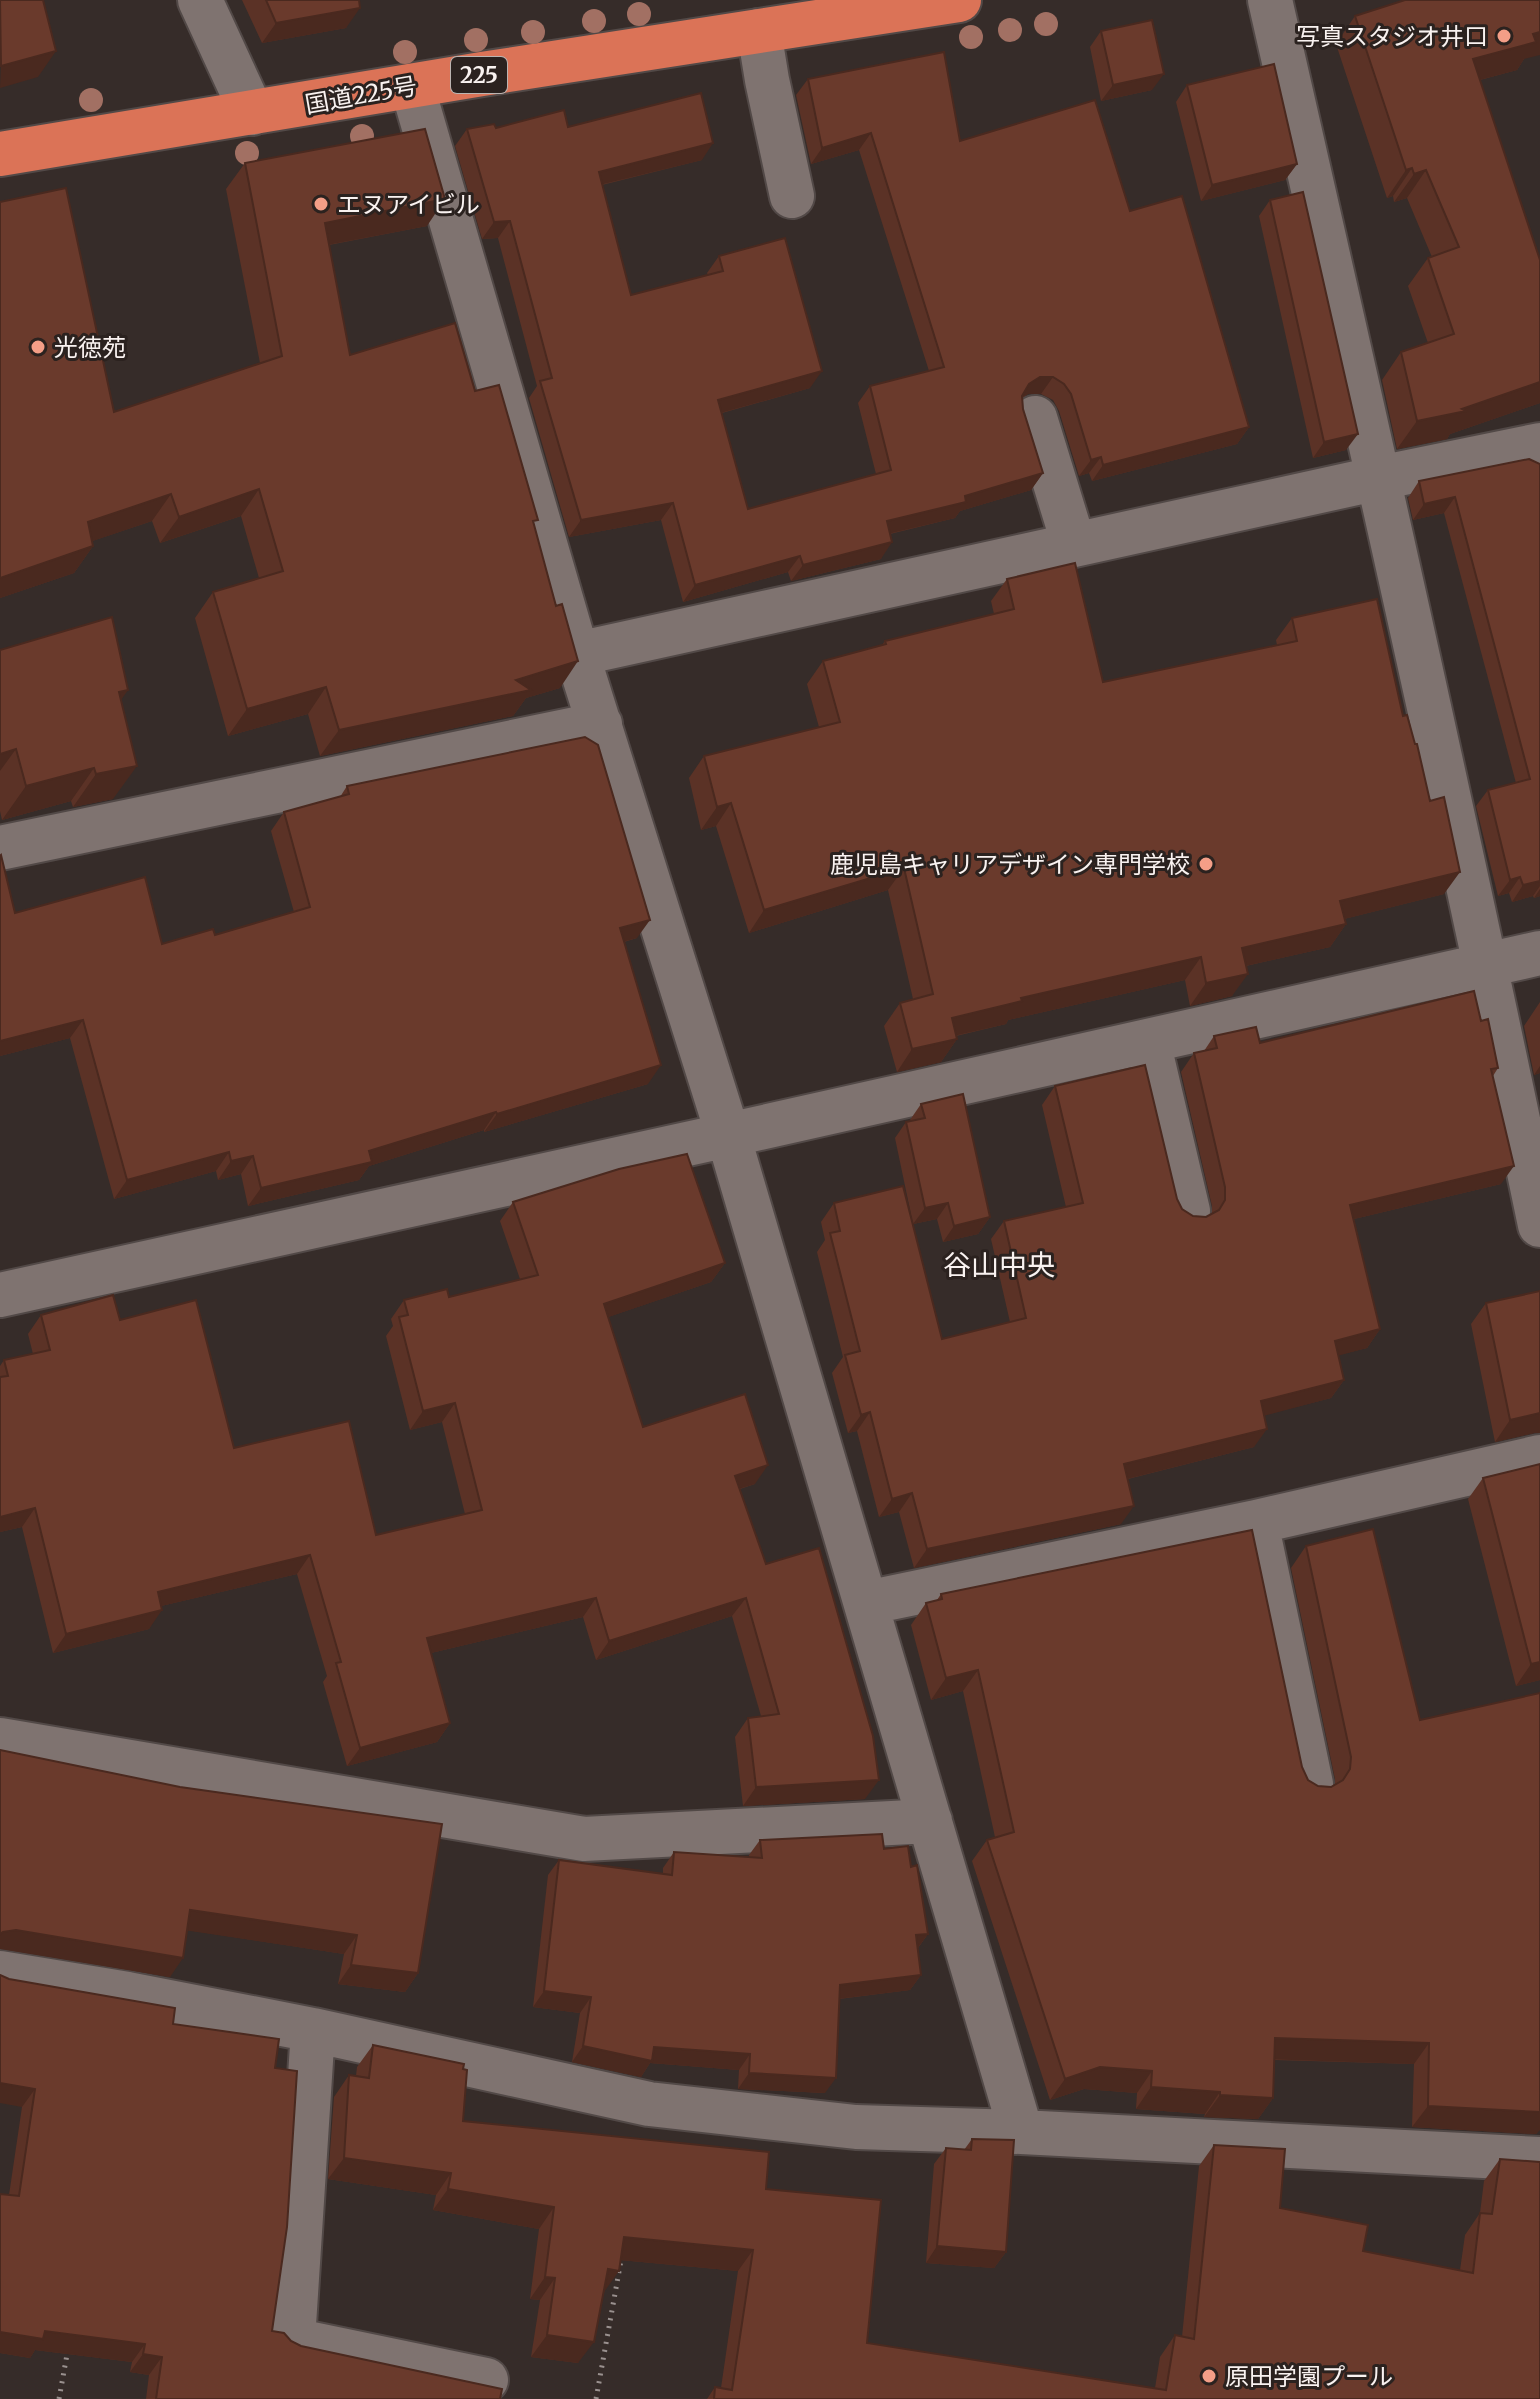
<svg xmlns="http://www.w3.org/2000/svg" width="1540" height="2399" font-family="Merriweather,'Noto Sans JP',serif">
	<rect width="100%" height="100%" fill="#362c29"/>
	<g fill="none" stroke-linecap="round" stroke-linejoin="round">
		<g stroke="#524947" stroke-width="48">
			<path id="minor" d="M200,0l52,113
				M1270,0c93,408 185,816 270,1225
				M759,31l8,49 25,116
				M412,86l165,568 151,481 293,997
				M1035,418l39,127
				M577,654l802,-176 161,-33
				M0,848l600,-124
				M1148,1041l40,170
				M0,1295l728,-160 812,-182
				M1256,1522l55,262
				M866,1603l390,-81 284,-65
				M0,1740l584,99 346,-18
				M0,1973l128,21 185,36 336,74 207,23 165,5 519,27
				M313,2030l-20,310 193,40"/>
		</g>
		<g stroke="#524947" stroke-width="48">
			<path id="highway" d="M0,154l482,-80 477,-74"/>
		</g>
		<path stroke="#9a918f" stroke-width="5" stroke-dasharray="2 6" stroke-linecap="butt" d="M59,2399l9,-50
			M596,2399l26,-144"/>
		<use href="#minor" stroke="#7f7370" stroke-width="44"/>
		<use href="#highway" stroke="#db7357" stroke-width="44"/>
	</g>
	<g fill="#a27063">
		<circle cx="639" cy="14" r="12"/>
		<circle cx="594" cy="21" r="12"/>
		<circle cx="1046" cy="24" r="12"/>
		<circle cx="1010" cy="30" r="12"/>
		<circle cx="533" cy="32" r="12"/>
		<circle cx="971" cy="37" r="12"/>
		<circle cx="476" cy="40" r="12"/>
		<circle cx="405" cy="52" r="12"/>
		<circle cx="91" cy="100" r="12"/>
		<circle cx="362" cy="136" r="12"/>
		<circle cx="247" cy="153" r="12"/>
	</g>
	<path fill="#5b3226" d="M242,0h117l-13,28 -84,15z
		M1355,16l169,43 -7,11 -37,10 60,180v143l-90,31 -3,5 -50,10 -15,-69 19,-28 27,-9 -20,-57 20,-28 4,-1 -25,-59 -13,4 -1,-6 -6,2 -51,-154z
		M1101,31l51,59 -51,11 -11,-54z
		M808,79l322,132 119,216 -12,17 -145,37 -3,-8 -10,3 -20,-65 -6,-11 -12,-6h-13l-6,4 1,11 20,64 -12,17 -71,21 -5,7 -65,16 -9,25 -90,22 -3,-9 -105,30 -22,-82 -92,17 -40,-139 8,-12 -39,-148 -16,1 -27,-93 12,-17 101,-2 134,33 -100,25 29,110 77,-20 -1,-2 12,-17 91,132 -88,25 26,96 128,-35 -18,-71 12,-17 59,-15 -70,-221 -48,14 -15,-69z
		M1187,85l110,79 -12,16 -84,21 -25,-99z
		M245,163l182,63 -98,19 21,110 125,36 59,135 26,162 -34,10 -13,18 -193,40 -12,-42 -80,22 -33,-118 18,-26 46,-14 -18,-62 -81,27 -8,-22 -60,20 1,5 -19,27 -74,25v-396l114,210 146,-49 -34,-174z
		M1270,200l76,250 -33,8 -54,-242z
		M1540,464v432l-6,2 -1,-2 -21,6 -3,-9 -11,3 -22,-90 12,-16 28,-7 -72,-270 -31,7 -5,-22 11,-17z
		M1007,579l96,103 174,-37 -1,-5 16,-22 111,98 41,178 -100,25 2,5 -16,23 -84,19 -14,30 -42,10 -5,-26 -177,40 -2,4 -50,12 1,3 -16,23 -44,10 -13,-46 16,-23 13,-4 -25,-109 -139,43 -33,-107 -15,4 -12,-52 15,-22 115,-29 -12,-43 16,-23 59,-16 3,-4 109,-27 -3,-13z
		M0,650l121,50 -8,99 -40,8 -2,-6 -69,19 -2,-9z
		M347,786l290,152 -13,4 24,142 -164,48v-2l-115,36 -10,14 -111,26 -7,-32 -23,6 -2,-9 -102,28 -44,-161 -70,18v-200l15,57 147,31 53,-9 79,-23 -23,-81 13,-19 56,-15z
		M1540,1002v71l-6,2 -10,-49z
		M1481,1021l17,47 -5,8 8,108 -147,35 26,110 -13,19 -29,7 6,25 -13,18 -67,17 -10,32 -126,32 -7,45 -207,44 -15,-56 -20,5 -22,-86 -9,2 -16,-60 11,-16 -26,-105 8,-12 -4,-18 13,-19 108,136 68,-17 -19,-83 13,-18 62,-14 -24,-102 13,-19 122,113 5,10 11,7 13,1 6,-3v-8l-31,-134 13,-19 10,-2 10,-15 46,7z
		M921,1104l69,113 -12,17 -35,8 -6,-23 -24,5 -18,-86 11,-16 4,-1v-1z
		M513,1202l212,61 -14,19 -103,35 35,110 112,57 -15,5 26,75 99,235 -122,7 -8,-69 13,-19 13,-2 -29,-100 -136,44 -13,-43 -152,36 19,70 -13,19 -90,24 -24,-84 4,-6 -30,-102 -136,32 -12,23 -96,24 -31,-126 -22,5v-166l4,-6 29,-6 -5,-20 13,-19 79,5 114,128 142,87 89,-21 -23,-92 -32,8 -24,-94 7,-10 -2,-7 13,-19 45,-3 71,-18 -20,-58z
		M1540,1291v142h-6l-39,9 -24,-118 15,-21z
		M1540,1464v216l-24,6 -48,-187 15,-21z
		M1306,1546l114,174 119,410 -3,4 -124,-7 2,-63 -139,-4 -2,38 -15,21 -54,-2 1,-3 -69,-5 1,-16 -53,-4 -34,11 -78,-239 15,-21 8,-3 -32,-146 -32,9 -20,-75 15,-22 11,-3 4,-6 361,173 6,13 10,6 13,1 4,-3v-5l-44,-211z
		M180,1787l238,186 -13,19 -67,-8 6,-30 -157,-24 -17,47 -167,-29z
		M760,1840l124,9 27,18 17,67 -10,14 3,27 -11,15 -71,9 -14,94 -87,-4 1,-19 -89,-7 -9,14 -69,-15 8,-49 -47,-6 15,-132 11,-15 104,14v-6l11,-16 75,5v-2z
		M9,1979l164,45 102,44 -3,263 29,15 199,53h-354l3,-24 -19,-3 2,-10 -97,-12 -5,8 -30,-5v-159l9,1 13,-88z
		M373,2045l90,24v52l303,68 101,154 288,45 5,-31 15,-22 7,2 17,-171 15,-21 66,63 83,43 97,19 5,-35 15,-22 4,-32 16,-22 40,240h-833l8,-12 6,1 17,-117 -118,-11 -16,32 -26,71 -47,-6 9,-57 -10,-1 9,-70 -106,-19 3,-15 -108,-16 6,-82 15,-22 7,1 1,-9z
		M972,2139l34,113 -12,16 -68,-5 8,-99 12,-16 18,2z"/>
	<path fill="#4a291f" d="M360,8l-14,20 -84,15 14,-20z
		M1540,32v23l-16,4 -7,11 -64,17 20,-28z
		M56,51l-18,26 -38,11 1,-22z
		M1164,74l-12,16 -51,11 12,-16z
		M871,133l-12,17 -48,14 11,-16z
		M713,143l-11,17 -115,28 12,-16z
		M1297,164l-12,16 -84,21 11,-16z
		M1412,168l-19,28 -6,2 19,-28z
		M1426,170l-19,28 -13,4 20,-28z
		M445,199l-18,27 -121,23 19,-26z
		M510,221l-12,17 -16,1 12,-17z
		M822,371l-12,17 -104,29 12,-17z
		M1040,377h13l-12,17h-13l-11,6 12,-16z
		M1540,382v21l-90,31 -3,5 -50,10 20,-28 45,-12z
		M1249,427l-12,17 -145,37 11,-16z
		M1358,434l-12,16 -33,8 11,-16z
		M1101,457l-12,16 -10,3 12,-16z
		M1043,473l-12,17 -71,21 -5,7 -80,19 12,-16 78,-25z
		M259,489l-18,27 -81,27 19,-26z
		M171,494l-19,27 -83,28 19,-27z
		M1455,497l-11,16 -31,7 11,-16z
		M673,503l-12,17 -92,17 12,-17z
		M892,542l-11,17 -90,22 12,-16z
		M93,546l-19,27 -74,25v-20z
		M800,556l-12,16 -105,30 12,-17z
		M578,661l-18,27 -34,10 -13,18 -193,40 19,-26 177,-50z
		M326,687l-18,27 -80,22 19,-27z
		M128,690l-23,33 14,-31z
		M16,749l-16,22v-17z
		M137,766l-24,33 -40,8 23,-33z
		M94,768l-23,33 -69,19 24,-34z
		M731,803l-15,23 -15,4 16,-23z
		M904,868l-16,22 -139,43 15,-23z
		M1460,872l-16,22 -120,30 16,-23z
		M1520,877l-11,16 -11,3 12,-16z
		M1540,881v5l-7,10 -21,6 11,-17z
		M1540,889v7l-6,2z
		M650,920l-13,18 -30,8 13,-18z
		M1346,924l-16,23 -103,23 15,-22z
		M1201,957l-16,23 -177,40 -2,4 -70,16 16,-22 69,-20z
		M1248,974l-16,22 -42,10 16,-23z
		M83,1020l-13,18 -70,18v-15z
		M957,1039l-16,23 -44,10 15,-23z
		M661,1065l-13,19 -164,48 13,-18z
		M1540,1066v7l-6,2z
		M496,1112l-12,18 -115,36 -10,14 -111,26 13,-18 108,-37z
		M229,1152l-13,19 -102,28 13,-19z
		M253,1156l-12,18 -23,6 13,-19z
		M1514,1166l-13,18 -164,39 13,-18z
		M948,1203l-11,16 -24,5 12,-16z
		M990,1217l-12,17 -35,8 11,-16z
		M725,1263l-14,19 -120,41 13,-19z
		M1380,1329l-13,19 -45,12 13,-19z
		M1344,1380l-13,18 -83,22 13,-19z
		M455,1403l-13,19 -32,8 13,-19z
		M870,1412l-13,19 -9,2 13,-18z
		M1540,1413v20h-6l-39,9 15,-22z
		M1267,1429l-13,18 -143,36 13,-19z
		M768,1465l-13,19 -33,10 13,-18z
		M912,1493l-13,19 -20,5 13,-18z
		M1134,1506l-13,18 -207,44 13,-19z
		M35,1508l-13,19 -22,5v-15z
		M310,1555l-13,19 -153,36 14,-18z
		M596,1598l-13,19 -169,40 13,-19z
		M746,1598l-14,18 -136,44 13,-19z
		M162,1610l-13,19 -96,24 13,-19z
		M1540,1662v18l-24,6 15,-22z
		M978,1670l-15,21 -32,9 15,-22z
		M450,1723l-13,19 -90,24 13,-18z
		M879,1780l-14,19 -122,7 13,-19z
		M190,1910l167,25 -13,19 -167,-25z
		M16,1930l167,28 -13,19 -170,-28v-15l3,-2z
		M928,1934l-11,15 -1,-14z
		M351,1965l67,8 -13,19 -67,-8z
		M921,1975l-11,15 -81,10 11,-15z
		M544,1991l47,6 -11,16 -47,-6z
		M1275,2038l154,5 -15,21 -154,-5z
		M583,2046l71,1 96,7 -11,16 -89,-7 -9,14 -69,-15z
		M1100,2067l52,4 -15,22 -53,-4 -34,11 15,-21z
		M749,2073l87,5 -11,15 -87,-4z
		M0,2083l35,6 -13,18 -22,-4z
		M1151,2087l69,5 -15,22 -69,-5z
		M1220,2095l53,3 -15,21 -54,-2z
		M1428,2106l112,6v18l-4,4 -124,-7z
		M344,2158l107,15 -15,22 -108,-16z
		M448,2189l106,18 -15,22 -106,-19z
		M624,2237l129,13 -15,21 -129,-12z
		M937,2246l69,6 -12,16 -68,-5z
		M608,2269l11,2 -15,21z
		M545,2277l10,1 -15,22 -10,-1z
		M45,2331l100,13 -13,18 -97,-12 -5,8 -30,-5v-21z
		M547,2335l47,7 -16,21 -47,-6z
		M143,2354l19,3 -13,18 -19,-3z"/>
	<path fill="#6a3a2c" stroke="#4a291f" stroke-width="2" d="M0,0h43l13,51 -55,15z
		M266,0h93l1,8 -84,15z
		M1405,0h135v32l-7,2 3,8 -63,17 67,201v122l-78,27 4,2 -49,10 -16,-69 53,-18 -26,-76 31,-11 -33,-77 -12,4 -2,-6 -6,2 -51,-154z
		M1152,20l12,54 -51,11 -12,-54z
		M944,52l16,89 135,-41 35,111 52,-15 67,231 -146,38 -2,-8 -10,3 -20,-66 -7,-10 -11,-7h-13l-11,7 -7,12 1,13 20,64 -78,23 1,6 -79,19 5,21 -89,23 -3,-9 -105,29 -22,-82 -92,17 -41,-139 12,-3 -42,-157 -16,1 -27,-93 27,-5 2,4 68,-18 4,17 133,-34 12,50 -114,29 32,123 92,-24 -4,-15 66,-18 37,133 -104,29 30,109 143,-39 -21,-84 74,-19 -73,-234 -49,15 -14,-69z
		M1274,64l23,100 -85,21 -25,-100z
		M425,129l20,70 -120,24 25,132 105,-32 20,68 24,-6 39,135 -5,1 23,85 6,-2 16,57 -62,19 15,10 -192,40 -13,-43 -79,22 -34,-117 70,-21 -24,-82 -80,28 -8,-23 -83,28 5,24 -93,32v-376l66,-14 48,224 168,-56 -37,-193z
		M1303,192l55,242 -34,8 -54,-242z
		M1529,459l11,5v417l-17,4 -3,-8 -10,3 -22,-90 42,-11 -75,-282 -31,7 -5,-23z
		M1075,563l28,119 194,-41 -5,-23 85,-19 26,117 4,-1 8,29h2l13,57 14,-4 16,75 -120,29 6,23 -104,24 6,26 -42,9 -5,-26 -180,41 1,3 -70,17 5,21 -45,10 -12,-46 33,-9 -29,-126 -140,42 -33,-107 -14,4 -13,-51 136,-34 -17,-61 63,-17 -1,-3 129,-32 -7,-30z
		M112,617l16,73 -9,2 18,74 -41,8 -2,-6 -68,18 -10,-37 -16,5v-104z
		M585,737l13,8 52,175 -30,8 41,137 -164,49 -1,-2 -127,39 3,11 -111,26 -8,-32 -22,5 -2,-9 -102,28 -44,-160 -83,21v-185l1,-1 14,58 130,-36 17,67 51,-15 2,6 95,-28 -26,-95 65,-18 -2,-8z
		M1474,991l7,30 7,-2 10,49 -7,1 23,97 -164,39 30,124 -45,12 9,39 -83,21 6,28 -143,35 10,42 -207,43 -15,-56 -20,6 -22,-87 -9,3 -16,-60 15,-4 -30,-118 10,-2 -6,-28 69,-17 39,153 84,-21 -22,-97 79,-18 -28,-117 90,-21 32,134 5,10 11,7 13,1 13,-7 6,-10v-13l-31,-134 23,-5 -3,-12 42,-9 4,16z
		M963,1094l27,123 -36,9 -6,-23 -23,5 -19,-86 19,-4 -4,-14z
		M687,1154l38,109 -121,41 39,123 102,-33 23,71 -33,11 31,88 53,-16 54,188 6,44 -123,7 -8,-69 31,-4 -33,-116 -137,43 -13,-43 -169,40 23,85 -90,25 -24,-85 5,-1 -31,-107 -152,37 4,18 -96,24 -31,-126 -35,9v-140l8,-1 -4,-16 46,-10 -9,-35 72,-20 7,25 76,-20 38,148 115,-27 27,114 106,-25 -27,-107 -32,8 -24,-94 9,-2 -4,-15 43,-11 2,8 89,-22 -25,-73 106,-33z
		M1540,1291v122l-30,7 -24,-117z
		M1540,1464v198l-9,2 -48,-186z
		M1373,1529l47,191 120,-27v419l-112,-6 1,-63 -154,-5 -2,60 -53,-3v-3l-69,-5 1,-16 -52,-4 -35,12 -78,-239 27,-8 -36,-162 -32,8 -20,-75 16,-4 -1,-5 311,-64 50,237 6,13 10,6 13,1 12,-7 7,-11 1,-12 -45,-211z
		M0,1750l180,37 262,37 -24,149 -67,-8 6,-30 -167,-25 -7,48 -167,-28 -13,2 -3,2z
		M882,1834l2,15 24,-3 3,21 6,-2 11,69 -12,1 5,40 -81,10 -4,93 -87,-5 1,-19 -96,-7 -2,14 -69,-15 8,-49 -47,-6 15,-131 113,15 2,-23 88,6 -2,-18z
		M0,1975l9,4 166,29 -2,16 106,15 -4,29 22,3 -10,156 -15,104 12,2 7,8 10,5 201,43 -2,10h-344l6,-42 -19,-3 2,-10 -100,-13 -2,8 -43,-7v-138l19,2 16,-107 -35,-6z
		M373,2045l91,19 -1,5 4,1 -4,51 306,31 -3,37 115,11 -14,143 299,47 9,-55 19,4 20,-194 71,4 -5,59 88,17 -5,26 110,22 7,-60 12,1 8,-55 40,3v237h-826l1,-12 17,3 21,-140 -129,-13 -5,34 -11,-2 -14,73 -47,-7 8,-57 -10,-1 9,-70 -106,-18 3,-16 -107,-15 5,-83 20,3z
		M972,2139l42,1 -8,112 -69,-6 9,-98 25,2z"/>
	<g fill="#f49e87" stroke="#2b221f" stroke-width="3">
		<circle cx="1504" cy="36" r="8"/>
		<circle cx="321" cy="204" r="8"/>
		<circle cx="38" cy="347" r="8"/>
		<circle cx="1206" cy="864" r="8"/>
		<circle cx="1209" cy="2376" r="8"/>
	</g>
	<g text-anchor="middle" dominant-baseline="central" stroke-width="6" stroke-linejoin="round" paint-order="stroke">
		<rect fill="#2b221f" stroke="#bbb4b1" stroke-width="2" x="451" y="57" width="56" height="36" rx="6"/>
		<g font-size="22" font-weight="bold" fill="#f9f2f0">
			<text x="479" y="75">225</text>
		</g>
		<g font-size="24" fill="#f9f2f0" stroke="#2b221f" text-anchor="start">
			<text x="1488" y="36" text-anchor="end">写真スタジオ井口</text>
			<text x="337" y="204">エヌアイビル</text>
			<text x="54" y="347">光徳苑</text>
			<text x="1190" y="864" text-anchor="end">鹿児島キャリアデザイン専門学校</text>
			<text x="1225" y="2376">原田学園プール</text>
		</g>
		<g font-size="24" fill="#f9f2f0" stroke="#2b221f">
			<text transform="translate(361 95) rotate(-10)">国道225号</text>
		</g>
		<g font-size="28" fill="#f9f2f0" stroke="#2b221f">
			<text x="999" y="1265">谷山中央</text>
		</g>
	</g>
</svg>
